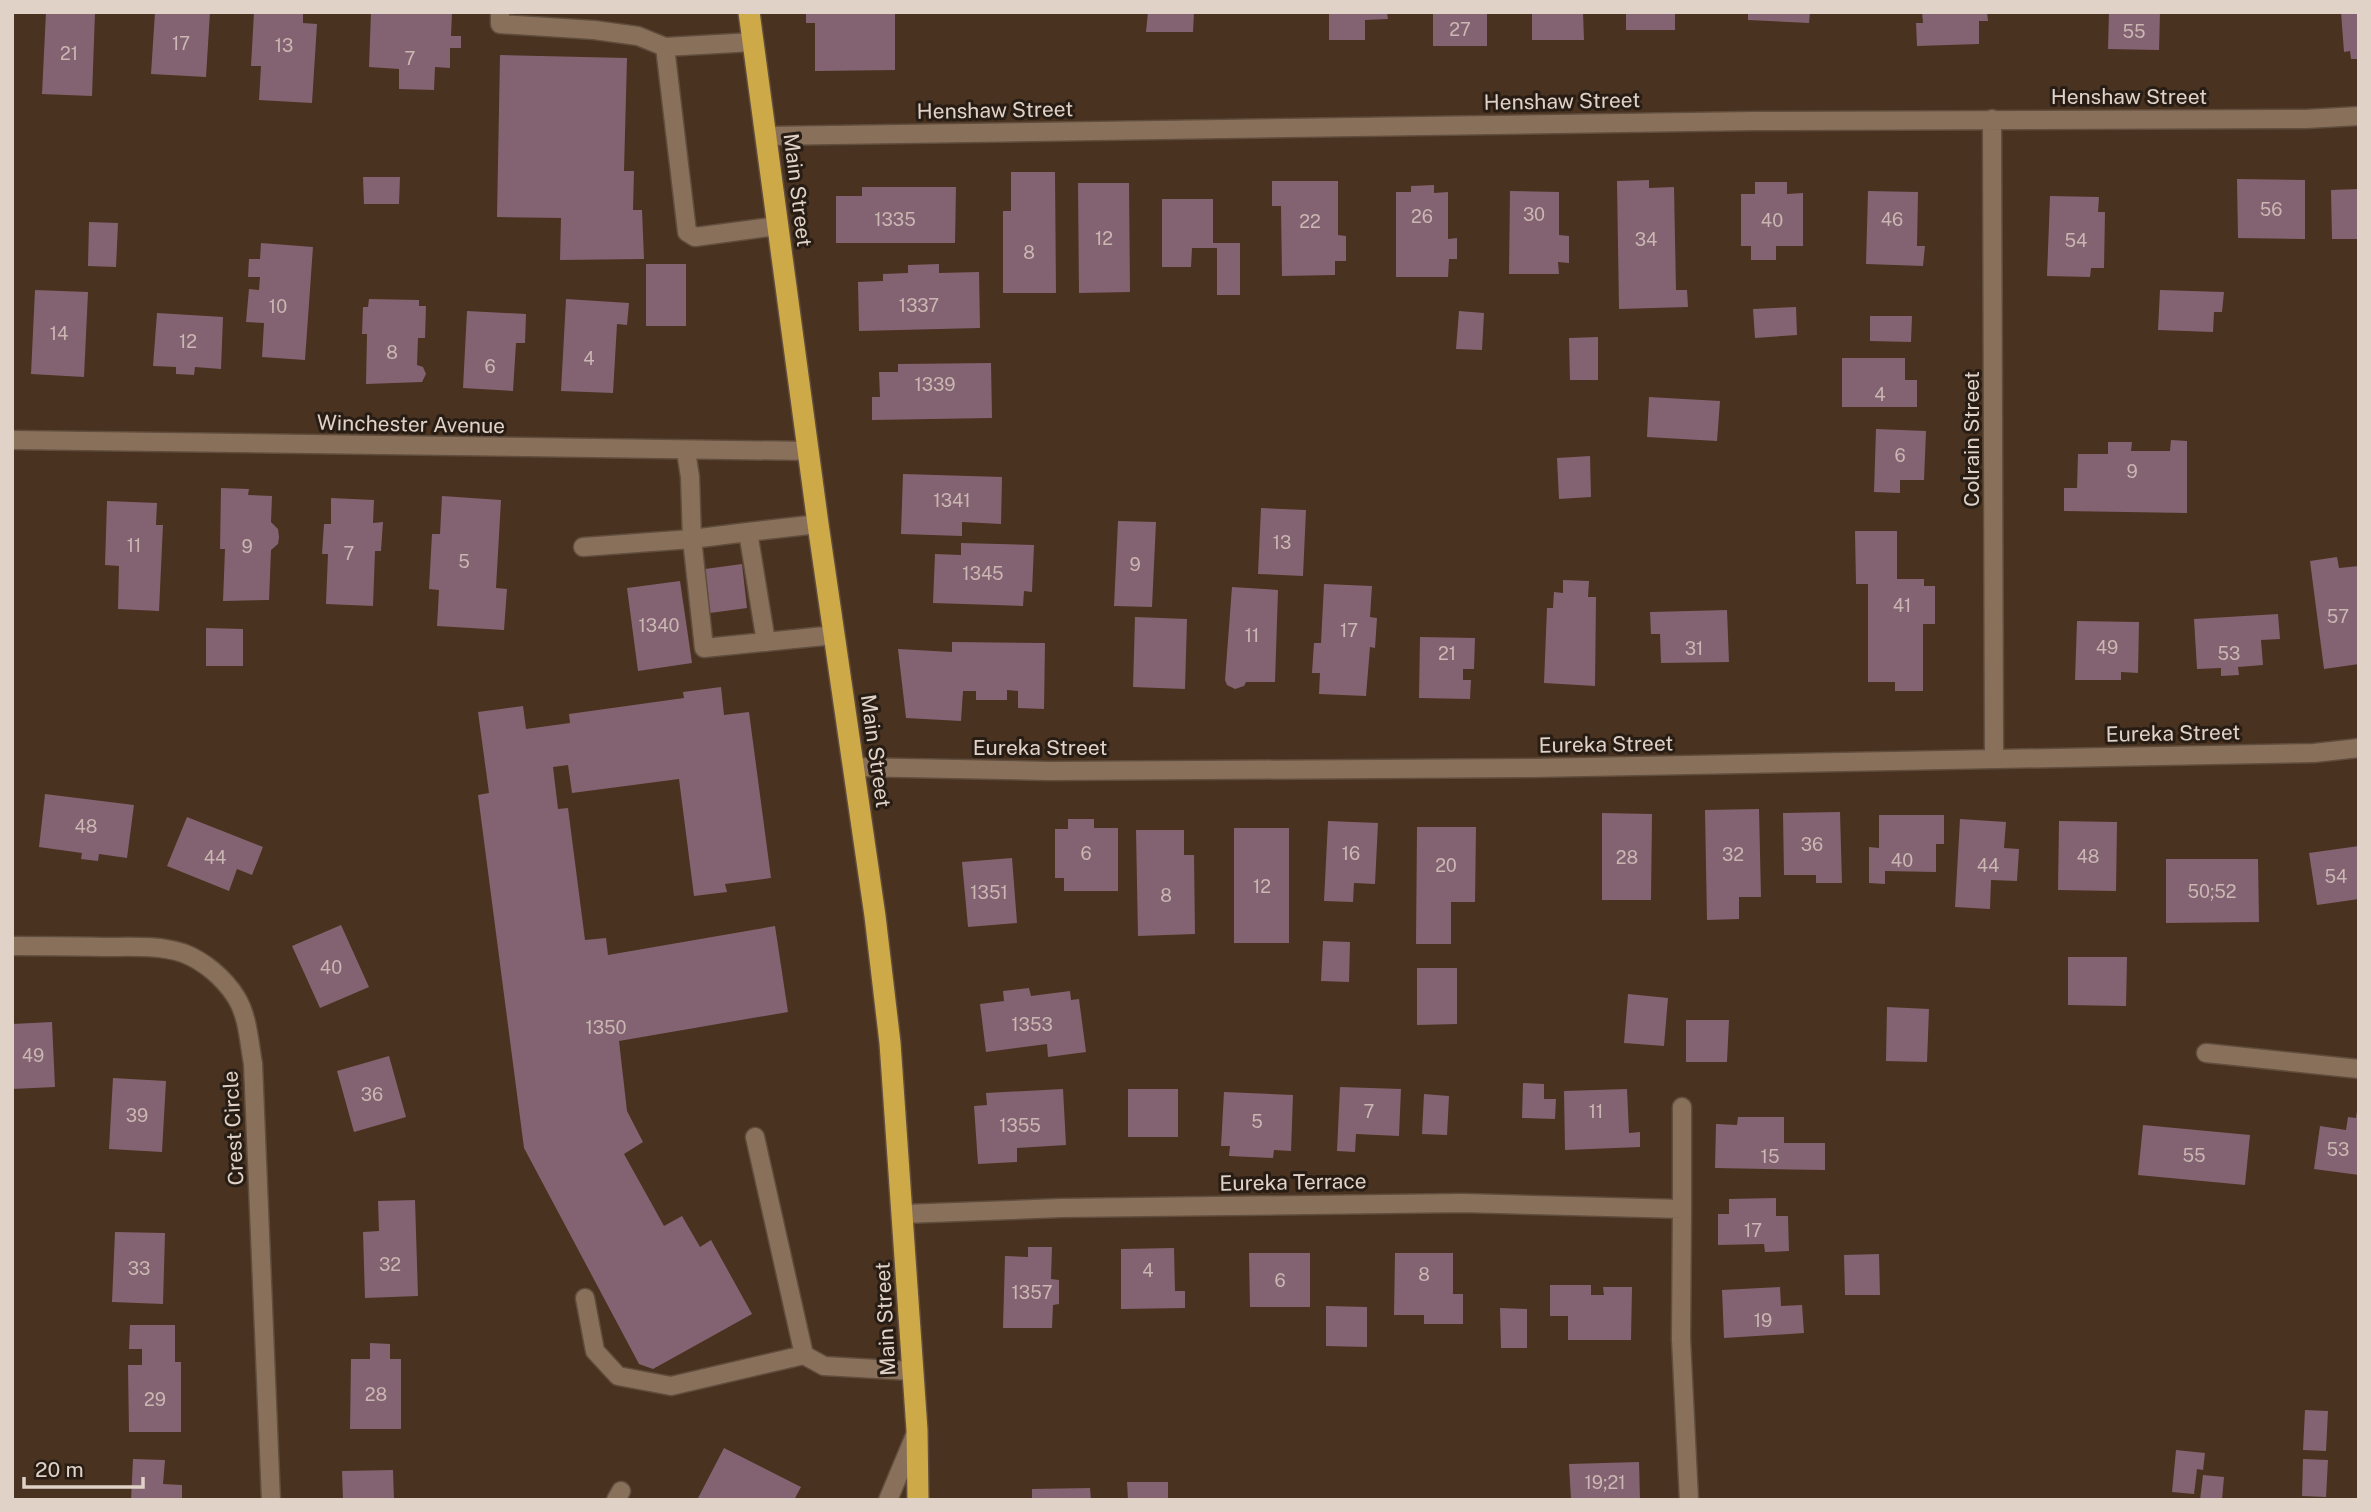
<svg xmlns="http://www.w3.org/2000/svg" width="2371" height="1512" font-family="'Public Sans',sans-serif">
	<rect width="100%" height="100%" fill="#49321f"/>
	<path fill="#836371" d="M46,12h49l-3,84 -50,-2z
		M155,12h55l-4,65 -55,-3z
		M254,12h49v11l14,1 -5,79 -53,-3 2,-34h-10z
		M371,12h81l-1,24h10v12h-11v20l-15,-1 -1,23 -35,-1v-20l-30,-2z
		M806,12h89v58l-80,1v-48h-9z
		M1148,12h46l-1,20h-47z
		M1329,12h58l1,7 -23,1v20h-36z
		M1433,12h54v34h-54z
		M1532,12h51l1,28h-52z
		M1626,12h49v18h-49z
		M1748,12h62l-1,11 -61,-3z
		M1922,12h65l1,9h-9v23l-62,2 -1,-23h7z
		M2109,12h51l-1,38 -51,-1z
		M2341,12h18v47h-8l-1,-8 -6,1z
		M500,55l127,3 -3,113h10l-1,39h9l2,49 -84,1 1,-42 -64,-1z
		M1011,172h44l1,121h-53v-82h8z
		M363,177h37l-1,27h-35z
		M2237,179l68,1v59l-67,-1z
		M1649,180v8l25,-1 2,103h11l1,17 -69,2 -2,-128z
		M1272,181h66v54l8,1v25h-11v14l-53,1 -1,-70h-9z
		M1755,182h32v12l16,-1v53h-27v14h-25v-14h-10v-52h14z
		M1078,183h51l1,109 -51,1z
		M1434,185v8l14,-1v47l9,-1v21h-8l-1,18h-52v-85h15v-6z
		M862,187h94l-1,56h-119v-47h26z
		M2359,189v50h-27l-1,-49z
		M1510,191l49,1v43l10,1v27l-11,-1 1,12h-50z
		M1868,191l50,1 -1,54h8l-2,20 -57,-2z
		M2050,196l49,1 -1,15h7l-1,56h-13l-1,9 -43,-1z
		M1162,199h51v44h27v52h-23v-47h-25l-1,19h-29z
		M89,222l29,1 -2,44 -28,-1z
		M261,243l52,4 -8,113 -43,-3 2,-34 -18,-1 3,-33 10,1 1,-13h-12l1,-18h11z
		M646,264h40v62h-40z
		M939,264v9l40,-1 1,56 -121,3 -1,-49 25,-1v-7l25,-1v-8z
		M35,290l53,2 -4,85 -53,-3z
		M2160,290l64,2 -2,20h-8l-1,20 -55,-2z
		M369,299l50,1v6h7l-1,32h-7l-1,27 6,2 3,7 -4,8 -56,2 1,-50h-5l1,-27h5z
		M566,299l63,4 -2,22 -10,-1 -4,69 -52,-2z
		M1796,307l1,28 -42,3 -2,-29z
		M467,311l59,3 -1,29h-9l-3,48 -50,-3z
		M1459,311l25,2 -2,37 -26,-1z
		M157,313l66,4 -2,52 -26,-2 -1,8 -18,-1v-7l-23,-1z
		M1870,316h42l-1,26 -41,-1z
		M1598,337v43h-28l-1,-42z
		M1842,358h63v22h12v27h-75z
		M991,363l1,55 -120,2v-23h8l-1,-25h19v-8z
		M1649,397l71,4 -3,40 -70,-4z
		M1876,429l50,2 -2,49h-24v13l-26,-1z
		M2171,440l16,1v72l-123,-2v-23h13l1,-34h30v-12h24l-1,9h39z
		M1590,456l1,41 -32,2 -2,-41z
		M903,474l99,3 -1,47 -39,-2v14l-61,-2z
		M221,488l28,1 -1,6 24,1 -1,26 7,7 1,8 -1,7 -7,6 -2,50 -46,1 2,-52h-5z
		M442,496l59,4 -5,88 11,1 -3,41 -67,-4 2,-36 -10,-1 3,-55h8z
		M331,498l43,2 -1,23 10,-1 -2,29h-6l-2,55 -47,-2 2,-50h-6l2,-30h7z
		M107,501l50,2 -1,22h7l-4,86 -41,-2 1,-43 -14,-1z
		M1261,508l45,2 -3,66 -45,-2z
		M1118,521l38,1 -4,85 -38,-1z
		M1855,531h42v48h27v7h11v38h-12v67h-28v-9h-27v-98h-12z
		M961,543l73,2 -2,47 -8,-1 -1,15 -90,-3 2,-49 26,1z
		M2337,557l2,11 20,-2v98l-35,5 -14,-108z
		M742,564l5,44 -37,5 -5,-44z
		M1563,580l26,1 -1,16h8l-1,89 -51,-3 3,-75h6l1,-16 9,1z
		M680,581l12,82 -54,8 -11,-83z
		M1324,584l48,2 -2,31 7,1 -2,30 -5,-1 -4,49 -47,-2 1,-21h-8l2,-30h7z
		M1232,587l46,3 -3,92h-29l-2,4 -9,3 -8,-4 -2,-5z
		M1727,610l2,52 -68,1 -1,-29h-9l-1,-22z
		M2278,614l2,25 -19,1 2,25 -25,2 1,8 -18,1v-8l-24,1 -3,-50z
		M1135,617l52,2 -2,70 -52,-2z
		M2077,621l62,1 -1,51 -17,-1v8h-46z
		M206,628l37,1v37h-37z
		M1420,637l55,1 -1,31h-11v11h8l-1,19 -51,-1z
		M952,642l93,1 -1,66 -26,-1v-17l-11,-1v10h-31v-9h-13l-2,30 -55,-3 -8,-69 54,3z
		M721,687l3,28 25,-3 22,166 -46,6 2,8 -33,4 -15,-117 -107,14 -4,-28 -15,2 5,42 10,-1 17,132 21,-2 2,17 167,-29 13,86 -169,29 8,70 16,31 -19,12 40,72 18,-10 18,31 11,-7 41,74 -99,55 -14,-5 -115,-216 -46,-353 11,-2 -11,-81 45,-6 3,23 44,-6 -1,-9 115,-16 -1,-6z
		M45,794l89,11 -7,53 -28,-4 -1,7 -17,-2 1,-6 -43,-6z
		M1759,809l2,88h-22v22l-32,1 -2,-110z
		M1840,812l2,71h-26v-8h-32l-1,-62z
		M1602,813l50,1 -1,86h-49z
		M1879,815h65v29h-8v28l-51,-1v13l-16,-1v-36l10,1z
		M187,817l76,30 -11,28 -15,-6 -8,22 -62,-25z
		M1068,819h26v9h24v63h-54v-13h-9v-49h13z
		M1960,819l46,3 -2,26 15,1 -2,32 -26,-1 -1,29 -35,-2z
		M1328,821l50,2 -3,61 -21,-1 -1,19 -29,-1z
		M2059,821l58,1 -1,69 -58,-1z
		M1417,827h59l-1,75h-24v42h-35z
		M1234,828h55v115h-55z
		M1136,830h48v25h10l1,79 -57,2z
		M2359,846v53l-42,6 -8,-52z
		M1012,858l5,65 -49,4 -6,-65z
		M2166,859h92l1,63 -93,1z
		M341,925l28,62 -49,21 -28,-62z
		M1323,941l27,1 -1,40 -28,-1z
		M2068,957h59l-1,49 -58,-1z
		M1417,968h40v56l-40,1z
		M1029,988l2,8 39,-5 1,9 8,-1 7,53 -38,5 -1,-13 -61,8 -6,-48 24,-3 -1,-10z
		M1628,994l40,4 -4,48 -40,-3z
		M1887,1007l42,2 -2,53 -41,-1z
		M1686,1020h43l-2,42h-41z
		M52,1022l3,65 -43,2v-65z
		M389,1056l17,61 -52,15 -17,-61z
		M113,1078l53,3 -4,71 -53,-3z
		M1523,1083l21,1v15h12l-1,20 -33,-1z
		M1340,1087l61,2 -2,47 -43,-2 -1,18 -18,-1z
		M1063,1089l3,56 -49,3v14l-39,2 -4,-58 13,-1 -1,-12z
		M1128,1089h50v48h-50z
		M1627,1089l2,44 11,-1v15l-75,3 -1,-59z
		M1224,1092l69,3 -2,56 -17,-1 -1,8 -44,-2 1,-10h-9z
		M1424,1094l25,2 -2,39 -25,-1z
		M2357,1111l2,64 -45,-6 6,-43 26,4 2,-13 8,1z
		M1738,1117h46v26h41v27l-110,-2 1,-44 21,1z
		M2143,1125l107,10 -5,50 -107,-10z
		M1776,1198v18h12l1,35 -24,1 -1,-8 -46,1v-31h11v-15z
		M415,1200l3,96 -53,2 -2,-66 16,-1 -1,-30z
		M115,1232l50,1 -2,71 -51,-2z
		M1028,1247h24l-1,32 8,1v24l-6,1 -1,23h-49l2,-72 23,1z
		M1174,1248l1,43h10v17l-64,1v-60z
		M1249,1253h61v54h-60z
		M1395,1253h58v41h10v30h-39v-9h-30z
		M1879,1254l1,41h-35l-1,-40z
		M1550,1285h41v10h13l-1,-8h29l-1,53h-63v-24h-18z
		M1780,1287l1,19 21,-1 2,28 -80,5 -2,-48z
		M1326,1306l41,1v40l-41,-1z
		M1500,1308l27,1v39h-26z
		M130,1325h45v37h6v70h-52l-1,-67h14v-16h-13z
		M370,1343l20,1v15h11v70h-51l1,-70h19z
		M2305,1410l23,1 -2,40 -23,-1z
		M724,1448l77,39 -7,13h-97z
		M2176,1450l29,3 -2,17 -6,-1 -3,25 -22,-2z
		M133,1459l32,1 -2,24 19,1v15h-51z
		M2303,1459l25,1 -2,37 -24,-1z
		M1639,1462l1,38h-69l-2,-36z
		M393,1470l1,30h-51l-1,-29z
		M2203,1475l21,2 -2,23h-22z
		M1127,1482h41v18h-40z
		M1090,1488l1,12h-59v-11z"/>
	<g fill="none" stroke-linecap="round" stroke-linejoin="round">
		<g stroke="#604d3d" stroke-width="21">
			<path id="lane" d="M500,12v12l94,6 44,6 27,11
				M753,42l-88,5 22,185 8,5 82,-11
				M686,451l4,26 2,62 56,-7 18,110
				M748,532l70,-8
				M583,547l109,-8 12,109 131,-13
				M755,1137l49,218 20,11 88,5
				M585,1298l10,53 23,25 53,10 133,-31
				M1681,1339l8,161
				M616,1500l5,-9"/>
		</g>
		<g stroke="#604d3d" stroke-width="21">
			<path id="street" d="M1992,119l2,639
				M766,136l989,-15 551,-2 53,-3
				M12,440l797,11
				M854,767l195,4 483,-3 782,-15 45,-5
				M12,946c31,0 61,0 91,1 26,0 55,-2 80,6 21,8 41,25 53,44 12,19 13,45 17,67l18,436
				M2206,1053l153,16
				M1682,1107v102
				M903,1214l158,-6 402,-5 219,6 -1,130"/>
		</g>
		<g stroke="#604d3d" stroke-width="21">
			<path id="secondary" d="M888,1500l28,-67"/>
		</g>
		<g stroke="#604d3d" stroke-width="24">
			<path id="highway" d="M749,12l69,512 57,392 15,127 27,387 1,70"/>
		</g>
		<use href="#lane" stroke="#89705b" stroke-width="18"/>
		<use href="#street" stroke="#89705b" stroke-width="18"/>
		<use href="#secondary" stroke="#89705b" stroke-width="18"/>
		<use href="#highway" stroke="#cda947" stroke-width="21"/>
	</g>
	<g text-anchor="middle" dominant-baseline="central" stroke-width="6" stroke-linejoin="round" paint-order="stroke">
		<g font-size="18" fill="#cab6b2">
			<text x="1460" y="29">27</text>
			<text x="2134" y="31">55</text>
			<text x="181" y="43">17</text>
			<text x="284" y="45">13</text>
			<text x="69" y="53">21</text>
			<text x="410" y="58">7</text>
			<text x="2271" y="209">56</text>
			<text x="1534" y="214">30</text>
			<text x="1422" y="216">26</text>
			<text x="895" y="219">1335</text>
			<text x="1892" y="219">46</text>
			<text x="1772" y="220">40</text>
			<text x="1310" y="221">22</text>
			<text x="1104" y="238">12</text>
			<text x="1646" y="239">34</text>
			<text x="2076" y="240">54</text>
			<text x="1029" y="252">8</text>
			<text x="919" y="305">1337</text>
			<text x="278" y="306">10</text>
			<text x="59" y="333">14</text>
			<text x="188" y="341">12</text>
			<text x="392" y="352">8</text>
			<text x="589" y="358">4</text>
			<text x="490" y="366">6</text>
			<text x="935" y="384">1339</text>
			<text x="1880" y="394">4</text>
			<text x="1900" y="455">6</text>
			<text x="2132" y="471">9</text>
			<text x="952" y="500">1341</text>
			<text x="1282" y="542">13</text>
			<text x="134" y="545">11</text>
			<text x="247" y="546">9</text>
			<text x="349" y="553">7</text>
			<text x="464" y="561">5</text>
			<text x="1135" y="564">9</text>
			<text x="983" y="573">1345</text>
			<text x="1902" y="605">41</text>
			<text x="2338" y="616">57</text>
			<text x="659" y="625">1340</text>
			<text x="1349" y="630">17</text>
			<text x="1252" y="635">11</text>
			<text x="2107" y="647">49</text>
			<text x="1694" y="648">31</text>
			<text x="1447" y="653">21</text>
			<text x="2229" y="653">53</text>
			<text x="86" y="826">48</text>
			<text x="1812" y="844">36</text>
			<text x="1086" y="853">6</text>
			<text x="1351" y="853">16</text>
			<text x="1733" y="854">32</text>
			<text x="2088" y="856">48</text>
			<text x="215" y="857">44</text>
			<text x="1627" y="857">28</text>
			<text x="1902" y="860">40</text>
			<text x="1446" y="865">20</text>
			<text x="1988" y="865">44</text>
			<text x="2336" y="876">54</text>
			<text x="1262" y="886">12</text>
			<text x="2212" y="891">50;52</text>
			<text x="989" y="892">1351</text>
			<text x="1166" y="895">8</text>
			<text x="331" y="967">40</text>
			<text x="1032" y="1024">1353</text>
			<text x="606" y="1027">1350</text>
			<text x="33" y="1055">49</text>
			<text x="372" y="1094">36</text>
			<text x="1369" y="1111">7</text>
			<text x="1596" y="1111">11</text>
			<text x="137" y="1115">39</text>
			<text x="1257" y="1121">5</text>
			<text x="1020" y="1125">1355</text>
			<text x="2338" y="1149">53</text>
			<text x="2194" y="1155">55</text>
			<text x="1770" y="1156">15</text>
			<text x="1753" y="1230">17</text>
			<text x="390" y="1264">32</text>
			<text x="139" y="1268">33</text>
			<text x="1148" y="1270">4</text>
			<text x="1424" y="1274">8</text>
			<text x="1280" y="1280">6</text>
			<text x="1032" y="1292">1357</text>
			<text x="1763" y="1320">19</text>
			<text x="376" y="1394">28</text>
			<text x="155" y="1399">29</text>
			<text x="1605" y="1482">19;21</text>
		</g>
		<g font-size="21" fill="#e1d2c7" stroke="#271d14">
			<text x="2129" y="96">Henshaw Street</text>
			<text transform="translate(1562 101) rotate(-1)">Henshaw Street</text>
			<text transform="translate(995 110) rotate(-1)">Henshaw Street</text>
			<text transform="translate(798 190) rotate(83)">Main Street</text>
			<text transform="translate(411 424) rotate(1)">Winchester Avenue</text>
			<text transform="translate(1971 439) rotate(-90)">Colrain Street</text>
			<text transform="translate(2173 733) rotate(-1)">Eureka Street</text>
			<text transform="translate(1606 744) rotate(-1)">Eureka Street</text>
			<text x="1040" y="747">Eureka Street</text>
			<text transform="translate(876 751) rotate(82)">Main Street</text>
			<text transform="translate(233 1128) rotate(-93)">Crest Circle</text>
			<text transform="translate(1293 1182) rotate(-1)">Eureka Terrace</text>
			<text transform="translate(885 1319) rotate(-93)">Main Street</text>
		</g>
	</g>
	<rect width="2371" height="1512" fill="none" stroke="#e1d2c7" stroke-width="28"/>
	<path d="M24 1477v10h119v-10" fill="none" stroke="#e1d2c7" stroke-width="3.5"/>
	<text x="35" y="1477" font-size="21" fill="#e1d2c7" stroke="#271d14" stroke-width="5" paint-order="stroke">20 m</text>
</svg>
